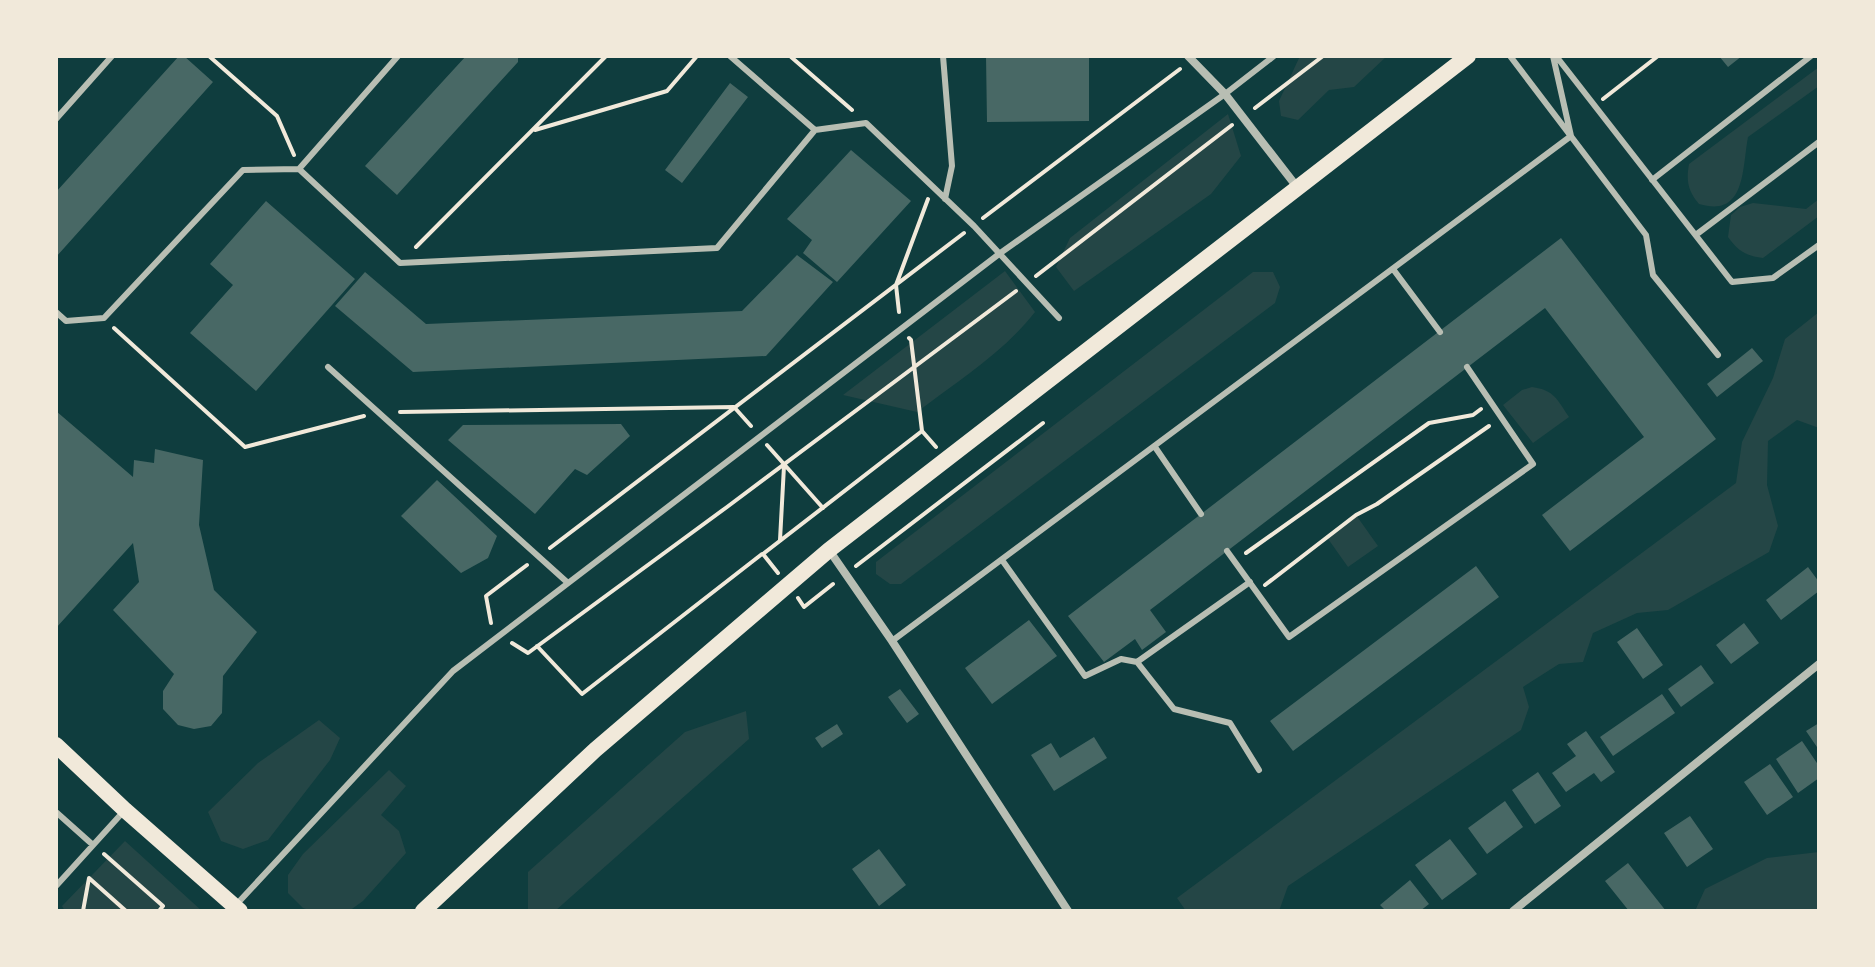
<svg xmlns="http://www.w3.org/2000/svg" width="1875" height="967" font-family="'Noto Sans',sans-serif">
	<rect width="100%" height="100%" fill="#0f3d3e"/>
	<path fill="#244646" d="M1300,56h87l-33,31 -25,3 -31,30 -17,-4 -2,-15z
		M1819,67v19l-71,51c-6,32 -2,81 -49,67 -11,-13 -13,-23 -10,-40z
		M1228,114l13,42 -30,38 -137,97 -18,-24 14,-29z
		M1819,199v17l-56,42c-17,-2 -25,-7 -35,-21l3,-22 9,-8 13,-4 53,6z
		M1005,271l30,41c-31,40 -77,69 -118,100l-74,-17z
		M1253,272h20l7,15 -5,16 -374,281h-11l-14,-10v-12z
		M1819,312v116l-22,-8 -29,21 -1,44 11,41 -9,26 -101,58 -31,3 -44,20 -10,29 -24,2 -36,23 6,20 -8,23 -233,156 -9,25h-93l-9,-13 559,-415 6,-41 31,-64 12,-39z
		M1532,387c22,3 25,12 37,30l-36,26 -30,-38 19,-15z
		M1356,515l22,31 -30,21 -22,-31z
		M746,711l3,28 -194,172 -27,-1v-38l157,-140z
		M319,720l21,18 -10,22 -62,80 -25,9 -22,-8 -13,-29 50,-49z
		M389,770l17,16 -25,29 18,16 7,22 -43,48 -14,10h-37l-9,-3 -15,-15v-18l15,-21z
		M125,841l77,70h-137l-3,-5z
		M1819,852v59h-124l10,-22 62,-31z"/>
	<path fill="#486865" d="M179,56h5l29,26 -157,175v-65z
		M466,56h52v6l-121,133 -32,-29z
		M986,56h103v65l-102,1z
		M1719,56h23l-14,11z
		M730,83l18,14 -66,86 -17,-13z
		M851,150l60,51 -74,81 -34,-29 9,-13 -25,-21z
		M266,201l89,78 -99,112 -66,-58 43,-48 -23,-21z
		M1561,238l155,201 -146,112 -28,-36 102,-78 -99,-129 -395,302 16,22 -24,18 -7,-11 -31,23 -36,-46z
		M797,255l36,27 -67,74 -353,16 -78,-66 30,-34 61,52 316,-13z
		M1752,348l11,13 -46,36 -10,-13z
		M56,411l77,66 1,-17 20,3 1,-14 48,11 -4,65 15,65 43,42 -34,44 -1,37 -11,13 -17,3 -16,-4 -15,-16v-18l11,-17 -61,-64 26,-28 -6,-39 -77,85z
		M621,424l9,12 -43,39 -12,-6 -40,45 -87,-74 15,-15z
		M437,480l60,56 -9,22 -27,15 -60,-57z
		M1476,566l23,31 -206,154 -23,-30z
		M1808,567l11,15v9l-38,29 -15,-20z
		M1029,620l28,36 -65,48 -27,-36z
		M1744,623l15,20 -28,21 -15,-19z
		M1637,628l26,37 -20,14 -26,-37z
		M1701,665l13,18 -33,24 -13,-18z
		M900,689l19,25 -12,9 -19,-26z
		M1662,694l13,19 -62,43 -13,-19z
		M1819,723v27l-13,-19z
		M837,724l6,10 -21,14 -7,-10z
		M1586,731l29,41 -14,10 -7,-9 -28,19 -14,-19 24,-17 -9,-12z
		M1094,737l13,21 -53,33 -23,-36 20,-12 9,15z
		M1802,741l17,25v12l-21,15 -22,-34z
		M1770,764l23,33 -26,18 -23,-33z
		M1538,772l23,34 -26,18 -23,-34z
		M1505,801l18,26 -36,27 -19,-26z
		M1690,816l23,33 -26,18 -23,-34z
		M1450,839l27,35 -35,26 -27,-35z
		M879,849l27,36 -27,21 -27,-37z
		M1628,863l38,48h-37l-24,-30z
		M1410,880l19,24 -9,7h-34l-6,-6z"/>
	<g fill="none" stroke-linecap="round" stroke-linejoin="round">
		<path stroke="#f1e9da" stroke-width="4" d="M209,56l68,60 17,39
			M790,56l62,54
			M1603,99l55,-43
			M1255,108l68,-52
			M535,130l132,-39 30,-35
			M983,218l197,-149
			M416,247l190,-191
			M1036,276l196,-151
			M899,312l-3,-27 32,-86
			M114,328l131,119 119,-31
			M909,338l2,2 11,91 14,16
			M400,412l334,-5 17,19
			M767,445l56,63
			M780,540l4,-74
			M550,548l414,-315
			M1246,553l183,-130 44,-8 8,-6
			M856,566l187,-143
			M778,573l-15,-19 159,-123
			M1265,585l91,-70 21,-11 112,-78
			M798,598l6,9 29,-23
			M491,623l-5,-27 41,-31
			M512,643l16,10 199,-146 289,-216
			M537,646l45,48 180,-140
			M104,854l59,52 -4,5
			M83,911l6,-33 37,33"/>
		<path stroke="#b8beb3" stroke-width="6" d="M730,56l85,74
			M943,56l9,110 -7,33
			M1510,56l136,179 7,40 65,80
			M1556,56l176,226 41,-4 46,-33
			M56,119l56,-63
			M299,169l99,-113
			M1652,180l159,-124
			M1697,234l122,-92
			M1393,269l47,63
			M56,312l10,9 38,-3 139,-148 56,-1 101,94 317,-15 98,-118 51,-7 108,103 85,92
			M328,367l240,216
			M1155,447l46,67
			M1227,551l62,86 244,-173 -66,-97
			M1002,560l83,116 36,-17 16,3 113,-80
			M892,641l679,-505 -18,-80
			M1137,662l37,47 56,14 29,47
			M56,812l37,33
			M56,886l68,-75
			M235,906l218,-235 546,-417 226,-160 49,-38"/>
		<path stroke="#b8beb3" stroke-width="8" d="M1188,56l37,38 72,93
			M829,550l63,91 176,270
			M1513,911l306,-247"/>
		<path stroke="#f1e9da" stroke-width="16" d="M56,745l69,65 115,101
			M423,911l172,-161 234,-200 639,-494"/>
	</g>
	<rect width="1875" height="967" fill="none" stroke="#f1e9da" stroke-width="116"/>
</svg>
